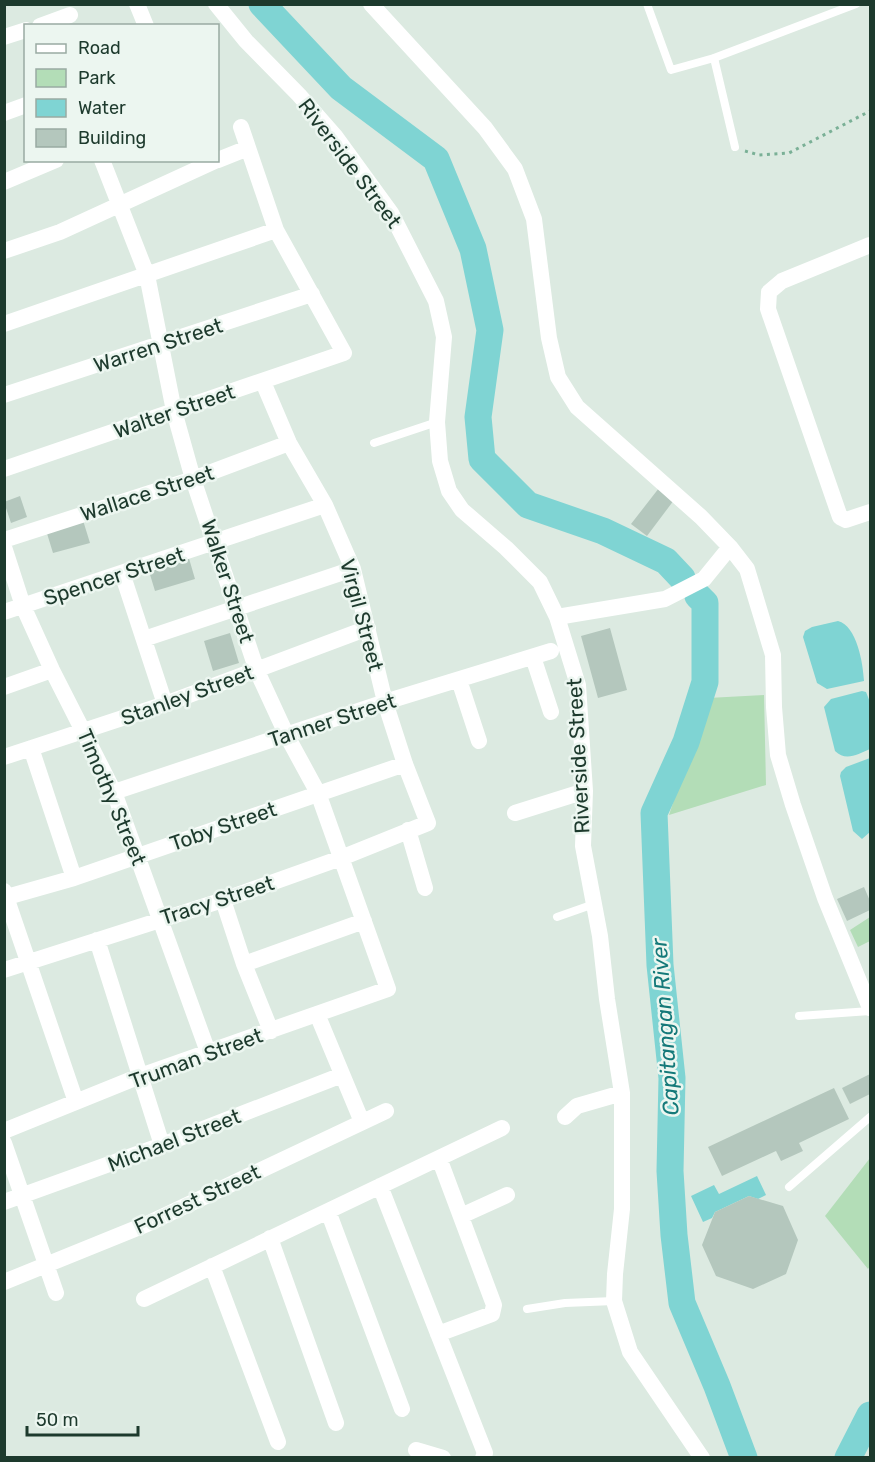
<svg xmlns="http://www.w3.org/2000/svg" width="875" height="1462" font-family="Rubik,sans-serif">
	<rect width="100%" height="100%" fill="#dceae1"/>
	<path fill="#b3ddb7" d="M764,695l2,90 -97,30 39,-117z
		M870,917v24l-12,6 -8,-17z
		M870,1158v108l-2,3 -43,-53z"/>
	<path fill="#7fd4d3" d="M838,621c19,5 25,42 26,60l-37,8 -10,-6 -14,-46 2,-6 7,-4z
		M862,691l4,1 4,10v47c-12,5 -24,13 -35,2l-11,-44 7,-8z
		M870,758v74l-8,7 -9,-8 -13,-55 1,-4 5,-5z
		M757,1176l9,19 -8,4 -9,-3 -34,16 -3,6 -9,4 -12,-26 23,-11 5,9z"/>
	<g fill="none" stroke-linecap="round" stroke-linejoin="round">
		<path stroke="#7fd4d3" stroke-width="27" d="M262,4l79,84 95,71 37,90 17,81 -12,87 4,42 46,46 75,26 63,30 16,17
			M698,596l7,7v79l-19,60 -32,71 6,152 12,113 -2,93 4,64 8,68 35,83 27,72
			M848,1458l22,-43"/>
	</g>
	<path fill="#b4c7bd" d="M659,488l15,12 -27,36 -16,-12z
		M20,496l7,21 -16,6 -7,-21z
		M82,517l8,26 -37,10 -8,-26z
		M188,555l7,24 -40,12 -7,-23z
		M610,628l17,62 -29,8 -17,-62z
		M230,633l9,30 -26,8 -9,-30z
		M864,887l6,14v9l-23,11 -10,-22z
		M870,1074v20l-20,10 -8,-16z
		M834,1088l15,31 -50,24 4,8 -22,10 -5,-10 -54,25 -14,-29z
		M749,1196l34,10 15,34 -12,34 -33,15 -37,-13 -14,-31 13,-33z"/>
	<g fill="none" stroke-linecap="round" stroke-linejoin="round">
		<path stroke="#7ab096" stroke-width="3" stroke-dasharray="3 4.5" stroke-linecap="butt" d="M745,151l14,4 30,-2 81,-42"/>
		<path stroke="#fff" stroke-width="8" d="M647,4l24,66 43,-12 142,-54
			M714,58l21,89
			M374,443l63,-21
			M557,917l37,-13
			M799,1016l71,-5
			M789,1187l81,-70
			M527,1309l38,-6 49,-2"/>
		<path stroke="#fff" stroke-width="16" d="M137,4l9,22
			M216,4l30,37 53,54 36,41 56,77 45,88 8,36 -7,85 3,39 9,30 13,19 44,38 34,34 17,35 21,68 7,106 -2,55 17,90 7,63 15,94v116l-7,65 -1,27 16,51 72,106
			M371,4l114,124 30,41 19,50 15,119 9,39 19,30 124,110 29,30 17,22 26,86 1,52 4,48 15,50 32,93 45,110
			M40,26l30,-11
			M4,37l22,-7
			M4,113l22,-8
			M218,160l30,-12
			M4,182l52,-22
			M870,245l-88,36 -13,11 -1,17 72,208 6,3 24,-8
			M4,251l56,-19 157,-72
			M4,324l272,-94
			M4,395l308,-101
			M4,469l340,-116 -68,-123 -35,-103
			M4,540l189,-61 96,-36
			M4,547l19,59 29,64 62,122 94,260
			M122,573l43,131
			M4,612l321,-107
			M557,617l108,-18 39,-20 26,-32
			M144,639l209,-70
			M533,657l18,55
			M459,680l20,61
			M4,687l48,-17
			M31,748l43,130
			M4,757l161,-53 203,-76
			M114,792l271,-90 166,-51
			M515,813l70,-22
			M408,830l17,58
			M4,891l72,211
			M7,897l67,-19 331,-114
			M223,900l21,64 27,67
			M97,940l65,205
			M244,964l120,-43
			M4,970l219,-70 118,-42 87,-35 -23,-59 -20,-62 -32,-133 -28,-64 -36,-62 -26,-61
			M317,1014l45,108
			M565,1117l12,-11 45,-13
			M4,1131l136,-55 248,-87 -70,-196 -31,-57 -30,-65 -64,-192 -19,-68 -27,-136 -45,-115
			M4,1143l52,150
			M380,1186l105,267 -2,5
			M4,1202l158,-57 180,-70
			M328,1211l74,198
			M461,1216l46,-21
			M270,1238l66,185
			M212,1266l66,176
			M4,1282l143,-58 239,-113
			M144,1299l358,-171
			M438,1334l54,-20 2,-9 -55,-147
			M416,1450l27,8"/>
	</g>
	<g text-anchor="middle" dominant-baseline="central" stroke-width="5" stroke-linejoin="round" paint-order="stroke">
		<g font-size="21" fill="#1d3a2d" stroke="#ecf6f0">
			<text transform="translate(350 163) rotate(53)">Riverside Street</text>
			<text transform="translate(158 345) rotate(-18)">Warren Street</text>
			<text transform="translate(174 411) rotate(-19)">Walter Street</text>
			<text transform="translate(147 493) rotate(-18)">Wallace Street</text>
			<text transform="translate(114 576) rotate(-18)">Spencer Street</text>
			<text transform="translate(228 581) rotate(72)">Walker Street</text>
			<text transform="translate(362 615) rotate(75)">Virgil Street</text>
			<text transform="translate(187 695) rotate(-20)">Stanley Street</text>
			<text transform="translate(332 720) rotate(-18)">Tanner Street</text>
			<text transform="translate(578 756) rotate(-93)">Riverside Street</text>
			<text transform="translate(112 797) rotate(67)">Timothy Street</text>
			<text transform="translate(223 826) rotate(-19)">Toby Street</text>
			<text transform="translate(217 900) rotate(-18)">Tracy Street</text>
			<text transform="translate(196 1058) rotate(-20)">Truman Street</text>
			<text transform="translate(174 1140) rotate(-21)">Michael Street</text>
			<text transform="translate(197 1199) rotate(-25)">Forrest Street</text>
		</g>
		<g font-size="22" font-style="italic" fill="#147979" stroke="#ecf6f0">
			<text transform="translate(665 1027) rotate(-94)">Capitangan River</text>
		</g>
	</g>
	<rect width="875" height="1462" fill="none" stroke="#1d3a2d" stroke-width="12"/>
	<rect x="24" y="24" width="195" height="138" fill="#ecf6f0" stroke="#99aba2" stroke-width="1.5"/>
	<rect x="36" y="44" width="30" height="9" fill="#ffffff" stroke="#99aba2" stroke-width="1.5"/>
	<text x="78" y="54" font-size="18" fill="#1d3a2d">Road</text>
	<rect x="36" y="69" width="30" height="18" fill="#b3ddb7" stroke="#99aba2" stroke-width="1.5"/>
	<text x="78" y="84" font-size="18" fill="#1d3a2d">Park</text>
	<rect x="36" y="99" width="30" height="18" fill="#7fd4d3" stroke="#99aba2" stroke-width="1.5"/>
	<text x="78" y="114" font-size="18" fill="#1d3a2d">Water</text>
	<rect x="36" y="129" width="30" height="18" fill="#b4c7bd" stroke="#99aba2" stroke-width="1.5"/>
	<text x="78" y="144" font-size="18" fill="#1d3a2d">Building</text>
	<path d="M27 1426v9h111v-9" fill="none" stroke="#1d3a2d" stroke-width="3"/>
	<text x="36" y="1426" font-size="18" fill="#1d3a2d" stroke="#ecf6f0" stroke-width="4.5" paint-order="stroke">50 m</text>
</svg>
